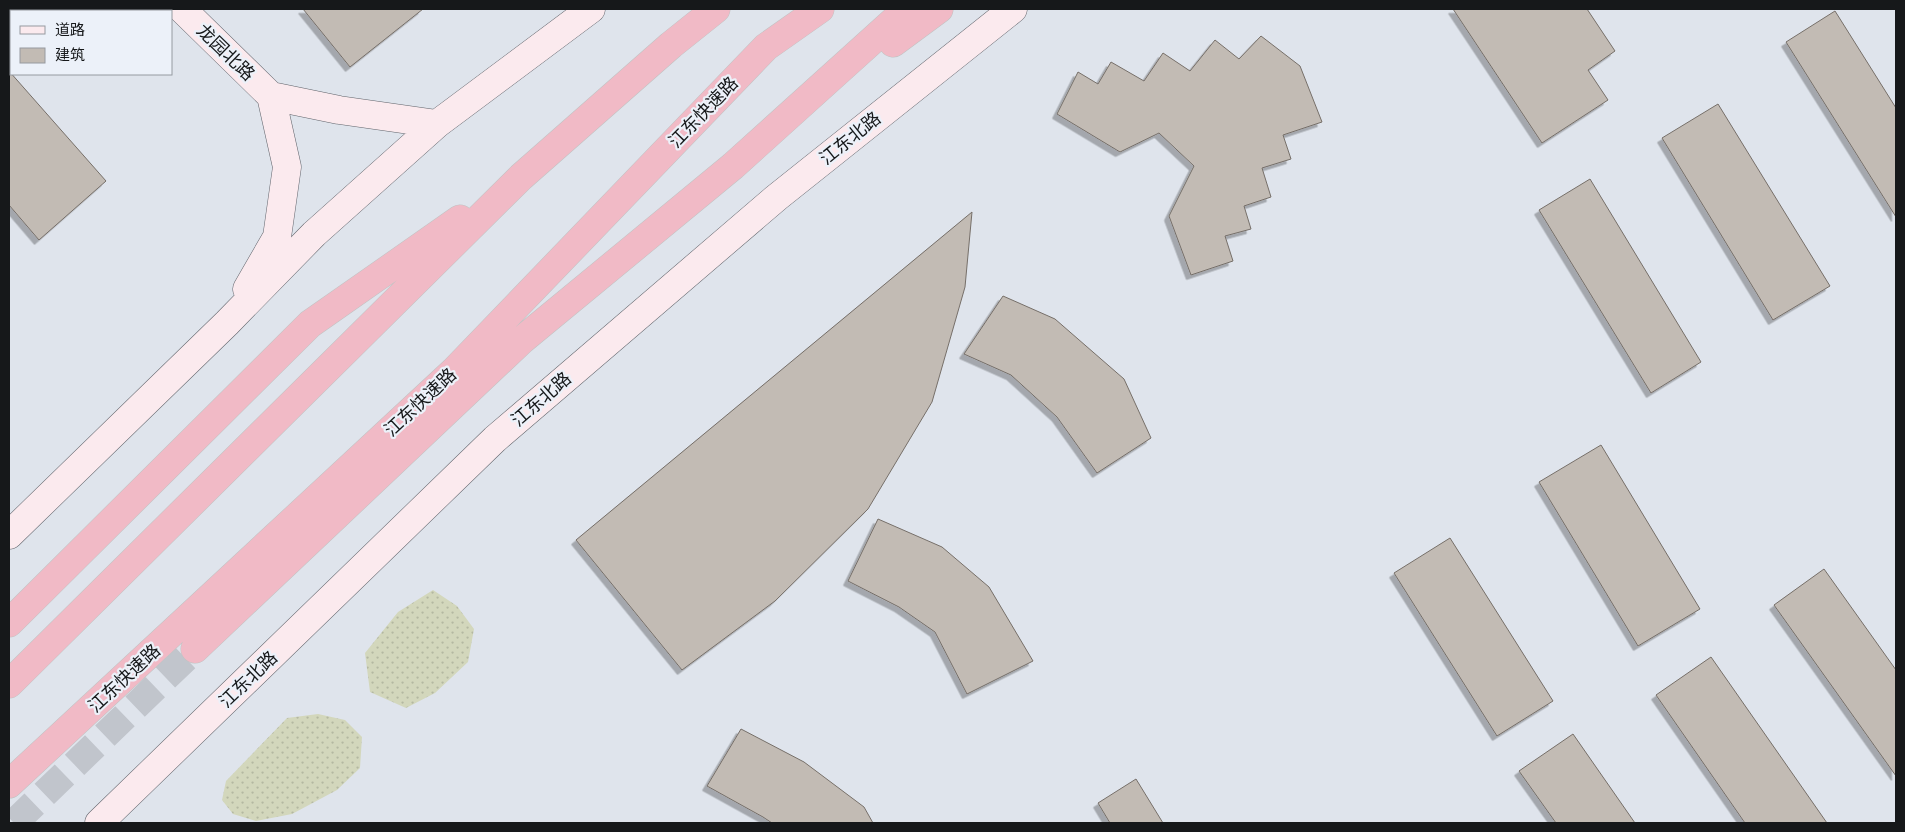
<svg xmlns="http://www.w3.org/2000/svg" width="1905" height="832" font-family="'PT Sans','Noto Sans SC',sans-serif">
	<defs>
		<pattern id="grass-dots" width="8" height="8" patternUnits="userSpaceOnUse" patternTransform="scale(1.25)"><rect width="8" height="8" fill="#d3d7bc"/><path d="M2 2h.1M6 6h.1" fill="none" stroke="#b4b8a1" stroke-width="1.8" stroke-linecap="round"/></pattern>
		<filter id="shadow"><feDropShadow dx="-4.5" dy="4.5" stdDeviation="0" flood-color="#0004"/></filter>
	</defs>
	<rect width="100%" height="100%" fill="#dfe4ec"/>
	<path fill="url(#grass-dots)" d="M433,590l24,16 17,23 -6,33 -33,31 -29,15 -36,-16 -5,-39 33,-41z
		M318,714l27,6 17,17 -2,31 -23,22 -45,24 -36,7 -23,-7 -11,-14 4,-19 61,-63z"/>
	<path fill="#c2bbb4" stroke="#766f69" filter="url(#shadow)" d="M303,9h120l-73,58z
		M1453,9h134l28,42 -27,19 20,30 -66,43z
		M1835,11l61,97v109l-110,-175z
		M1261,36l39,30 22,56 -39,13 8,24 -29,9 9,29 -27,9 7,23 -26,7 8,25 -42,14 -22,-59 25,-50 -35,-33 -39,19 -63,-38 21,-42 20,12 13,-22 33,19 19,-28 27,18 25,-31 24,19z
		M9,71l97,110 -67,59 -30,-35z
		M1718,104l112,182 -57,34 -111,-182z
		M1590,179l111,183 -50,31 -112,-183z
		M972,212l-7,75 -33,115 -64,107 -93,92 -93,69 -106,-130z
		M1003,296l52,23 69,60 27,59 -54,35 -40,-56 -46,-42 -47,-21z
		M1601,445l99,164 -62,37 -99,-164z
		M878,519l64,28 47,40 44,74 -66,33 -32,-62 -36,-25 -51,-26z
		M1450,538l103,163 -56,35 -103,-163z
		M1824,569l72,101v106l-122,-171z
		M1711,657l116,166h-82l-89,-128z
		M741,729l63,33 60,45 9,16h-101l-9,-6 -56,-31z
		M1573,734l62,89h-79l-37,-52z
		M1136,779l27,44h-53l-12,-20z"/>
	<g fill="none" stroke-linecap="round" stroke-linejoin="round">
		<path stroke="#c1c5cc" stroke-width="28" stroke-dasharray="28 14" stroke-linecap="butt" d="M14,823l181,-174"/>
		<g stroke="#60646b" stroke-width="29">
			<path id="secondary" d="M182,9l89,87
				M271,96l68,14 98,14
				M247,289l30,-52 10,-70 -16,-71
				M9,535l218,-212 87,-89 123,-110 154,-115
				M99,823l396,-384 281,-241 237,-189"/>
		</g>
		<g stroke="#c2c3c3" stroke-width="29">
			<path id="highway" d="M893,43l46,-34
				M9,623l301,-299 150,-105
				M195,649l327,-309 211,-174 174,-157
				M9,684l512,-507 150,-132 45,-36
				M9,784l445,-413 312,-324 54,-38"/>
		</g>
		<use href="#secondary" stroke="#fbeaee" stroke-width="28"/>
		<use href="#highway" stroke="#f1bac6" stroke-width="28"/>
	</g>
	<g text-anchor="middle" dominant-baseline="central" stroke-width="4.5" stroke-linejoin="round" paint-order="stroke">
		<g font-size="18" fill="#16181a" stroke="#ecf1f9">
			<text transform="translate(226 52) rotate(44)">龙园北路</text>
			<text transform="translate(703 112) rotate(-46)">江东快速路</text>
			<text transform="translate(850 138) rotate(-39)">江东北路</text>
			<text transform="translate(541 399) rotate(-41)">江东北路</text>
			<text transform="translate(420 402) rotate(-43)">江东快速路</text>
			<text transform="translate(124 678) rotate(-43)">江东快速路</text>
			<text transform="translate(248 679) rotate(-44)">江东北路</text>
		</g>
	</g>
	<rect width="1905" height="832" fill="none" stroke="#16181a" stroke-width="20"/>
	<rect x="10" y="10" width="162" height="65" fill="#ecf1f9" stroke="#969aa0"/>
	<rect x="20" y="26" width="25" height="8" fill="#fbeaee" stroke="#969aa0"/>
	<text x="55" y="35" font-size="15" fill="#16181a">道路</text>
	<rect x="20" y="48" width="25" height="15" fill="#c2bbb4" stroke="#969aa0"/>
	<text x="55" y="60" font-size="15" fill="#16181a">建筑</text>
</svg>
